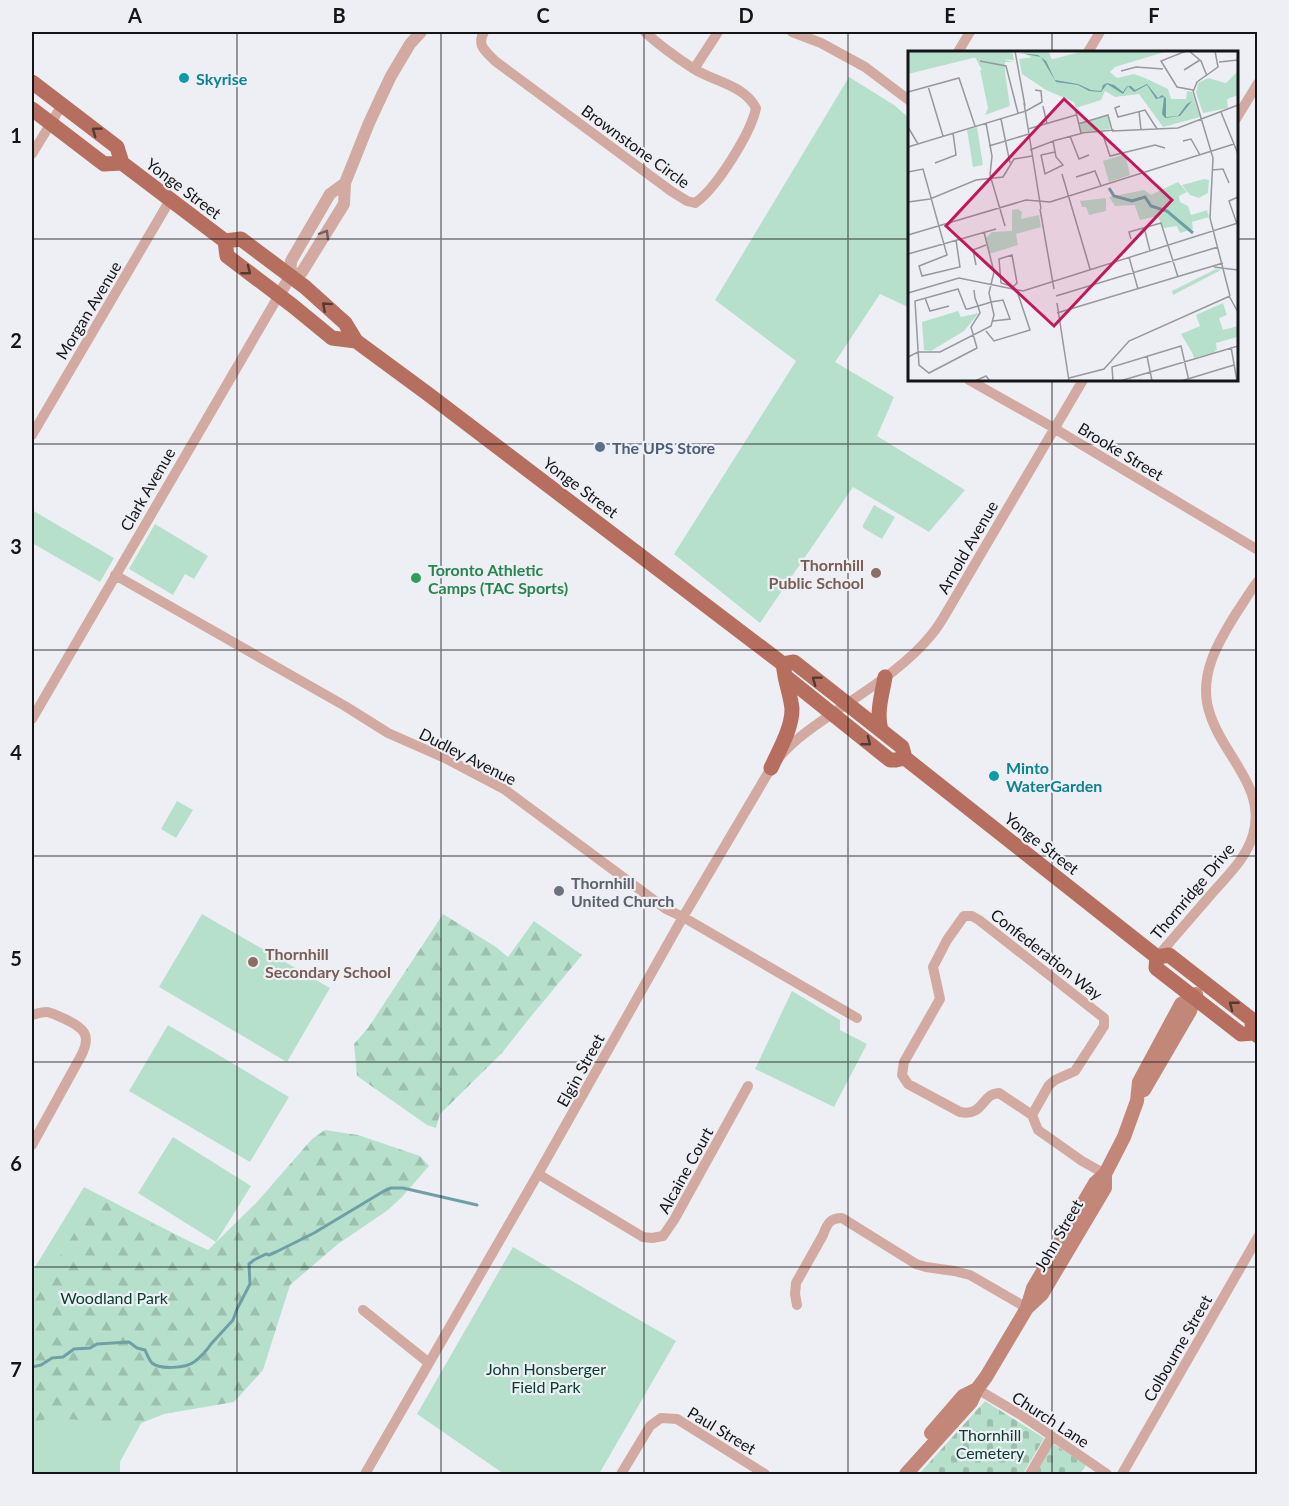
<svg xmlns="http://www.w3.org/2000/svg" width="1289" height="1506" font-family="Lato,sans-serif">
	<defs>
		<pattern id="forest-firs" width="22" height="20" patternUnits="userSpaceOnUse" patternTransform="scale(1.5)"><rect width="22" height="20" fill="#b7e0cc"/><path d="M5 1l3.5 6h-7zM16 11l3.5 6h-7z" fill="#9cbfae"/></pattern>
		<pattern id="cemetery-stones" width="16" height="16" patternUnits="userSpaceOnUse" patternTransform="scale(1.5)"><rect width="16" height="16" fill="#b7e0cc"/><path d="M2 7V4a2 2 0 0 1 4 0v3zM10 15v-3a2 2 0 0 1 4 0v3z" fill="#9cbfae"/></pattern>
	</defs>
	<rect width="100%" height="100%" fill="#eeeff5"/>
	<path fill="#b7e0cc" d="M849,77l45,28 15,13 1,190 -30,-14 -45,68 59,35 -17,39 88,54 -36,42 -76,-45 -93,136 -86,-69 122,-193 -81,-61z
		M874,505l21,12 -13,22 -19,-11v-3z
		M32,510l82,48 -14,24 -68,-39z
		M155,524l53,32 -14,23 -9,-5 -12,21 -44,-26z
		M177,801l16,9 -17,28 -15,-9z
		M202,914l128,74 -43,74 -128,-75z
		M792,991l48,29v10l27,14 -33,63 -79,-38z
		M168,1025l121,72 -39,65 -121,-71z
		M173,1137l78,49 -35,56 -78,-49z
		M84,1187l145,75 -109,200v12h-88v-202z
		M513,1247l163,94 -77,133h-95l-87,-60z"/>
	<path fill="url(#forest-firs)" d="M443,914l53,33 12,10 26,-36 48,34 -54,65 -26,33 -62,61 -4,14 -9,-3 -70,-49 -3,-32 14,-16z
		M325,1130l33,5 62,21 9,10 -27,31 -14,13 -50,34 -48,41 -27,85 -29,32 -70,12 -25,10 -90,-6 -17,5v-122l64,-103 112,52 49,-48 55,-63z"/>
	<path fill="url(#cemetery-stones)" d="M985,1401l59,37 -21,36h-104z
		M1052,1443l34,22 -6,9h-46z"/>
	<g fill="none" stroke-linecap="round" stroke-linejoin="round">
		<path stroke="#709fa6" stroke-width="3" d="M32,1367l9,-2 11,-7 11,-1 11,-8 16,-1 7,-4 32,-2 8,6 8,2c2,4 4,10 7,13 8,7 34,5 42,-1 6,-4 14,-13 17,-18l22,-24 4,-11 13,-25 -1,-20 5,-4 12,-6 3,1 7,-3 38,-19 70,-42 7,-3h12l74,17"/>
		<path stroke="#d3aaa1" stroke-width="10" d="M484,32c-8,14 2,19 11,29l176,130 16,10 8,2c21,-14 56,-70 61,-95 -12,-23 -41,-26 -62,-39 -17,-11 -34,-23 -49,-37
			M792,32l29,11 44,24 45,34
			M958,52l12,-20
			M1088,52l12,-20
			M694,69l24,-37
			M1236,119l22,-36
			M32,154l30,-49
			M969,380l78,44 211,126
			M32,435l138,-235
			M115,575l230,131 43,27 59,26 57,30 162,120 17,8 174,101
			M32,719l247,-424
			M1157,957c19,-22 38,-44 57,-66 15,-17 32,-33 39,-56 14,-48 -30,-79 -43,-121 -13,-37 8,-72 27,-102 7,-10 13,-21 21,-31
			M1032,1115l17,-30 6,-5 20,-9 29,-45v-8l-125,-98 -7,-4h-8l-17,24 -14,27 7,32 -36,63 -2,13 6,9 52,28c24,5 21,-18 39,-19l33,22 6,15 44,31 23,13
			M32,1145l49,-89c11,-21 3,-28 -16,-37 -6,-2 -13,-7 -19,-7 -4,0 -10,2 -14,3
			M538,1174l105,63 9,1 11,-2 11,-16 74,-134
			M797,1305l-2,-11 1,-11 27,-48c4,-11 7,-17 19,-17l74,46 10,3 28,4 16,4 57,33
			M363,1310l66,53
			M977,1389l44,26 86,59
			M365,1474l173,-300 145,-257 88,-149c19,-28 47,-44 74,-63 30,-20 64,-42 87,-71 8,-9 14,-21 20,-31l131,-223
			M621,1474l29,-48 11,-8 16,1 88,55
			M1030,1474l22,-38
			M1122,1474l136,-237"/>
		<path stroke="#d3aaa1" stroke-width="12" d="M290,277l12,-5 42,-68 1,-21 24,-60 13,-28 9,-19 19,-32 11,-12
			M279,295l11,-18 1,-16 39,-67 15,-11"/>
		<path stroke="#c3877a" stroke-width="14" d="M1144,1090l46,-79 6,-17
			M1028,1307l14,-13 63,-106v-14
			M931,1433l32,-37 14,-7
			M906,1474l65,-72 6,-13 9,-12 41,-69 6,-20 62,-105 10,-9 19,-37 13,-36 2,-19 42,-78 13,-7"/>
		<path stroke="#b66e5e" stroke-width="15" d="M32,82l85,65 5,16 103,78 16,-2 64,48 40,36 11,18 72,53 355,270 2,12 105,84h6l9,-2
			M32,109l72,55 18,-1
			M225,241l2,15 66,50 39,32 24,3
			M783,664l11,-2 108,85 3,11 252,199 12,-2 82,64 3,14 4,3
			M881,730c-5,-18 1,-35 4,-53
			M771,768c8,-18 21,-39 21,-59 -1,-11 -5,-22 -7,-33
			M1157,957l-1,11 85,66 13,-1"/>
	</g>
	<defs><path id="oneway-chevron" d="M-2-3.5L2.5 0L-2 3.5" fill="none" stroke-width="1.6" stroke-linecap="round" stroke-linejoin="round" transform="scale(1.5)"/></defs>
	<g stroke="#553933">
		<use href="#oneway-chevron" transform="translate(96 131) rotate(-143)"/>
		<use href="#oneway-chevron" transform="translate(247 271) rotate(38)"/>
		<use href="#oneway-chevron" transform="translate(326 306) rotate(-138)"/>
		<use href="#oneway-chevron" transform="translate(816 680) rotate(-143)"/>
		<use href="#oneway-chevron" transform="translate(867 742) rotate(38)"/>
		<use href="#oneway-chevron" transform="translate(1233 1005) rotate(-142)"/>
	</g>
	<use stroke="#74605c" href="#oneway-chevron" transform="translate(325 234) rotate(-59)"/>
	<path fill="none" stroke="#151517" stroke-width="1.5" stroke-opacity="0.55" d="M237,32v1442M441,32v1442M644,32v1442M848,32v1442M1052,32v20M32,239h878M1236,239h22M1052,380v1094M32,444h1226M32,650h1226M32,856h1226M32,1062h1226M32,1267h1226"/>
	<g fill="#0f9aa8" stroke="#eeeff5" stroke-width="2">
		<circle cx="184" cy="78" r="6"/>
		<circle cx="994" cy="776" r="6"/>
	</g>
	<circle fill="#5c6f8a" stroke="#eeeff5" stroke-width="2" cx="600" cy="447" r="6"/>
	<g fill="#8d6e63" stroke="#eeeff5" stroke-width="2">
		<circle cx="876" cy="573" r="6"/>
		<circle cx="253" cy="962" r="6"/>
	</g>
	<circle fill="#2e9e5b" stroke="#eeeff5" stroke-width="2" cx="416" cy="578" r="6"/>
	<circle fill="#6b7280" stroke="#eeeff5" stroke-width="2" cx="559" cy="891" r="6"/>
	<g text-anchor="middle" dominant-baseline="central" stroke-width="4.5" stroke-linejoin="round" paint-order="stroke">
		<g font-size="16" font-weight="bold" fill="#0d838f" stroke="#eeeff5" text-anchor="start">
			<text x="196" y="78">Skyrise</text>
			<text x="1006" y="767">Minto<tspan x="1006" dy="18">WaterGarden</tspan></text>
		</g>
		<g font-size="16" fill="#151517" stroke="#eeeff5">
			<text transform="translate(636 146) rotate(36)">Brownstone Circle</text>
			<text transform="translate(184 188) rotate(37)">Yonge Street</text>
			<text transform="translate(88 310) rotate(-59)">Morgan Avenue</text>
			<text transform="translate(1121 451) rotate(31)">Brooke Street</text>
			<text transform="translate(581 487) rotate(37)">Yonge Street</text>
			<text transform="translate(147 489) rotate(-60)">Clark Avenue</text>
			<text transform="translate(967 547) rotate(-60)">Arnold Avenue</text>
			<text transform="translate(468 756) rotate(27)">Dudley Avenue</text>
			<text transform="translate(1042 843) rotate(38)">Yonge Street</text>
			<text transform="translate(1192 891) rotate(-50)">Thornridge Drive</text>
			<text transform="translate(1047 954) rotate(38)">Confederation Way</text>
			<text transform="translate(580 1070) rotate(-61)">Elgin Street</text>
			<text transform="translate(685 1170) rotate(-61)">Alcaine Court</text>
			<text transform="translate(1058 1235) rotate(-60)">John Street</text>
			<text transform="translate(1177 1348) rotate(-60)">Colbourne Street</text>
			<text transform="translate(1051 1419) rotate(33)">Church Lane</text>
			<text transform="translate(722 1430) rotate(31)">Paul Street</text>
		</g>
		<g font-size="16" font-weight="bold" fill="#4e5e75" stroke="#eeeff5" text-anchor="start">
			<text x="612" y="447">The UPS Store</text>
		</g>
		<g font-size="16" font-weight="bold" fill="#785e54" stroke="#eeeff5" text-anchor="end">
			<text x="864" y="564">Thornhill<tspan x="864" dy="18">Public School</tspan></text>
			<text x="265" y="953" text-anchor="start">Thornhill<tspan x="265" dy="18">Secondary School</tspan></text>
		</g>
		<g font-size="16" font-weight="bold" fill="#27864d" stroke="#eeeff5" text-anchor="start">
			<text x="428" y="569">Toronto Athletic<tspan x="428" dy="18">Camps (TAC Sports)</tspan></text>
		</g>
		<g font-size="16" font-weight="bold" fill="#5b616d" stroke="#eeeff5" text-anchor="start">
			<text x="571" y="882">Thornhill<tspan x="571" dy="18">United Church</tspan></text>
		</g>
		<g font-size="16" fill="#07402c" stroke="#eeeff5">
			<text x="114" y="1297">Woodland Park</text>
			<text x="546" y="1368">John Honsberger<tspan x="546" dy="18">Field Park</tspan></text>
			<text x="990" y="1434">Thornhill<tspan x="990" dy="18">Cemetery</tspan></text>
		</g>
	</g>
	<g transform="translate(908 51)">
		<rect width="330" height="330" fill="#eeeff5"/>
		<path d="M0,0h104l2,9 -41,-2 -65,16zM176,0h84l-53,16 -5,5 7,6 17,-4 11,4 23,11 3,10h15l1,-8 5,1 8,25 -37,10 -24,-33 -24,3 -10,-6 -4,9 -25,8 -2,-6 -28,-12 -24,-16 -3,-15 22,-3 12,3zM72,19l25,2 5,34 -25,9 3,-7zM330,20v24l-11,4 1,9 -25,5 -7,-20 2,-10 10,-5 18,5zM69,76l6,38 -10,2 -6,-37zM217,103l5,21 -21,7 -6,-21zM270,131l9,10 -8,4 1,6 8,4 3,9 16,-5 2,7 -17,5 1,7 -13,4 -3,-7 -13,2 -7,-12 -17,4 -6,-17zM110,158l4,3 -1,7 18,-4 2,12 -25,7 2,11 -29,9 -3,-16 6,-6 20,-1v-21zM315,252l4,12 -8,3 4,12 15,-4 -1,11 -21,6 1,7 -23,6 -13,-22 19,-8 -4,-11zM50,260l3,6 18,-4 -15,18 -33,20 -7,-1 -2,-28z" fill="#b7e0cc"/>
		<path d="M69,0l28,4v5l9,2h-9v10l-21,2 -9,-17 5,-2zM114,0h27l5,17 -4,2zM296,128l5,1 -1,13 -9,5 -9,-3 -8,-10zM236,139l28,19 5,8 15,7 -2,6 -10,2 -4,-7 -13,-1 1,-12 -24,6 -5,-13 -20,1 -6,-9zM198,147v13l-17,4 -3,-8h-4l-2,-6zM308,218l5,1 -48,25 -1,-4zM304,285l3,16 -21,6 -5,-16z" fill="#b7e0cc"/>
		<path d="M200,64l2,14 -29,3 -2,-8z" fill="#b7e0cc"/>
		<path d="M111,2l19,2 8,6 9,19 23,4 13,6 10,1 2,-6 4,-2 7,2 9,7 4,-6h4l4,4 12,-6 11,14 4,-3 4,3v19l12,-1 9,-12 5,-3 -12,15 -15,2 -3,-4 2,-17 -8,2 -9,-14 -13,7 -6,-6 -5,8 -16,-10 -6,8 -12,-1 -11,-6 -22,-3 -15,-25z" fill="#709fa6"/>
		<path fill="none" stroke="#709fa6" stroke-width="3" d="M201,137l5,8 18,5 13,-4 6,9 16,5 26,22"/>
		<path fill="none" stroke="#97989c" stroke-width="1.5" d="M107,0l10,55M278,0l-25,10 16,26 16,3M281,0l12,10 6,15M72,10l26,5 12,47M311,11l19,-2M276,19l16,-10M213,20l15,-4 27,2M20,35l15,50M285,40l20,67 -3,60 20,78M0,41l51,-14 16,48M285,41l4,-10 21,-15 -3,-16M116,52l17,106M135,55l4,18M212,55l-5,2 3,9 27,-7 12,19M167,57l6,25M118,60l16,-9 -1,-11 -6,-1M231,60l2,19M313,61l17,42M93,68l9,44M78,72l6,33 -2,19 15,51M170,73l30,-9 4,15M0,76l10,17M120,78l48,-14M204,80l66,-3 60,-23M194,81l8,24 45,-11 10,3M173,82l33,-3M162,85l9,23 10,-4M145,90l3,16 7,8 -18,9 -4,-19 14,-3M145,90l30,-8M275,90l8,-2 9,16M81,95l40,-12M0,96l118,-36M122,99l26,-10M27,112l21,-8 -3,-22M304,119l11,-1 6,14M0,121l15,-3 24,86 -28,11 3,10 38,-9 -4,-27M154,123l28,95M168,126l19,-6 6,15M0,151l22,-3 46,-19 27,-3 11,-18 18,-3M132,158l14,80M329,173l-8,-23 9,-4M236,176l6,24M0,184l118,-35 24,2 184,-58M223,188l-2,-7 32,-9 17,54M0,203l88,-25M104,204l5,28 -4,4 -12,-4 -2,-24zM221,206l9,32M68,214l-3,-15 13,-5M306,216l24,3M66,239l1,8 3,8 2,7 -9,14 6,21 -48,25 -10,-8 -4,-64 43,-12 8,20h2l10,-3 7,-2 6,-2 12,-2 7,19 -17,2M0,242l51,-15 64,13 215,-68M148,245l162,-49M321,245l9,16M17,247l5,13 19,-5M149,252l12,78M149,262l166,-50M78,280l8,10 36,-11 -13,-39M323,296l6,34M239,305l5,25M0,306l10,-5h22l51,-26 3,-11 -5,-22 5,-21 -10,-40M161,327l35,-9 25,-28 101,-45M67,330l11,-5 4,5M205,330l-1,-14 69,-21 8,35M212,330l118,-35M273,330l53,-16"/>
		<path fill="#c2185b" fill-opacity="0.15" stroke="#c2185b" stroke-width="3" d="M156,48l108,101 -118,126 -108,-100z"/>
		<rect width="330" height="330" fill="none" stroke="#151517" stroke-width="3"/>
	</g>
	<rect width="1289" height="1506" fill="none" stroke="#eeeff5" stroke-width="66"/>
	<rect x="33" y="33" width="1223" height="1440" fill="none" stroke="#151517" stroke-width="2"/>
	<g font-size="20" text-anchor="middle" font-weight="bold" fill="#151517">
		<text x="135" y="23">A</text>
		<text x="339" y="23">B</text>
		<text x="543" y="23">C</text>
		<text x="746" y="23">D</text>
		<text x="950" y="23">E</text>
		<text x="1154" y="23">F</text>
		<text x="16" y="143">1</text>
		<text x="16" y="348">2</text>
		<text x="16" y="554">3</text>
		<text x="16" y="760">4</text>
		<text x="16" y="966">5</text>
		<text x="16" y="1171">6</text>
		<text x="16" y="1377">7</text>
	</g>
</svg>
